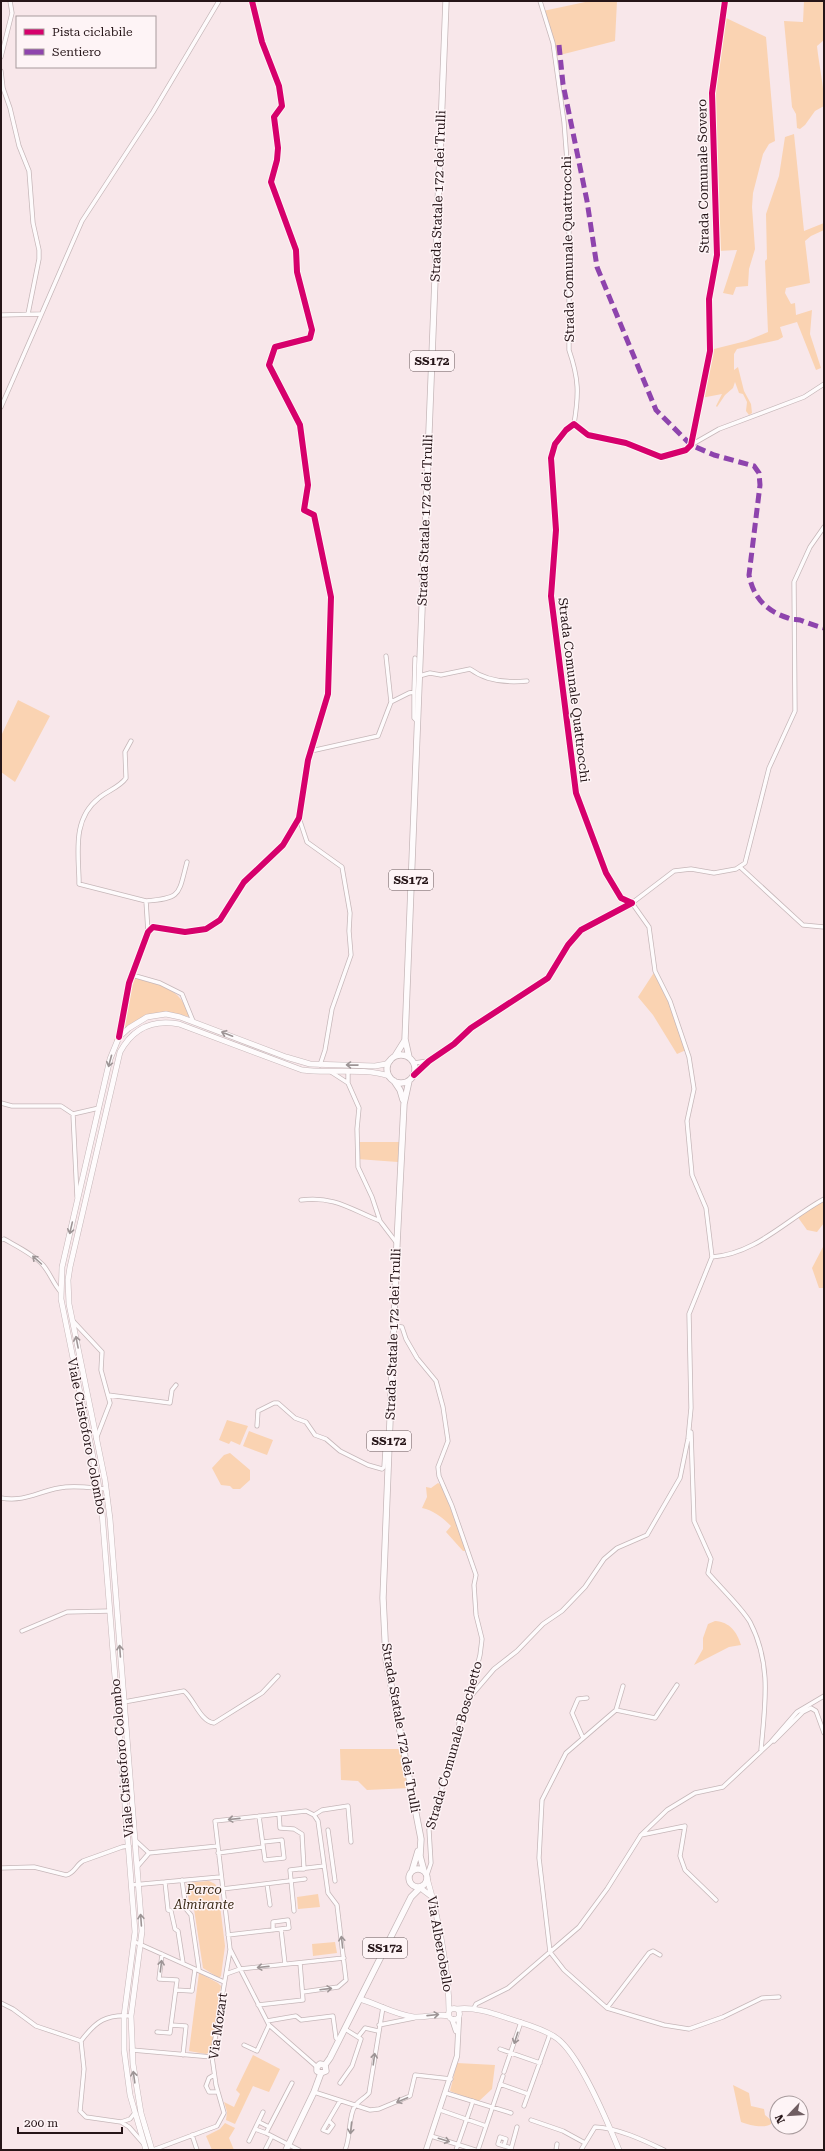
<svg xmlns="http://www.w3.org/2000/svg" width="825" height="2151" font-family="'Roboto Serif',serif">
	<rect width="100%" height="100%" fill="#f8e7ea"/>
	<path fill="#fad3b2" d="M590,1h27l-2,40 -59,15 -1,-12 -12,-33z
		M804,1h20v39l-7,6c2,20 7,39 7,60l-9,5 -10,14 -5,4 -3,-1 -1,-14 -4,-7 -8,-86 19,1z
		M724,17l42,20 9,104 -6,3 -6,10 -10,39 -1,14 3,42 -6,20 -1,17 -12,1 -3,8 -10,-2 14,-43 -19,1 -2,-99 -3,-51 1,-24z
		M794,134l10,97 20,-8v7l-13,6 -6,5 5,42 -24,5 -1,5 6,11 4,-1 1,12 16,-5 -2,24 11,34 -5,2 -19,-48 -17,5 3,10 -5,3 -41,9 -3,5v16l4,-3 6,24 7,13 1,9 -3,2 -3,-4 1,-9 -4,-8 -4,-1 -4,-11 -2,6 -8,7 -8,12 -1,-1 6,-12 -21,4 9,-48 36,-9 22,-9 -3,-71 2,-2 -1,-45 13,-38 6,-39z
		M18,700l32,16 -35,66 -14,-10v-36z
		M655,971l24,56 7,23 -9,4 -24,-39 -15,-18z
		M130,976c25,7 53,11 59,41 -31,-10 -55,-2 -75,25z
		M357,1142h42l-1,20 -41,-3z
		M824,1197v26l-7,9 -10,-2 -10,-14z
		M824,1245v43h-5l-7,-20z
		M227,1420l21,6 -8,19 -9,-4 -2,3 -10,-4z
		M249,1431l24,9 -6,15 -24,-9z
		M230,1453l20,17v10l-10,9h-7l-3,-3 -9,-1 -9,-17 12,-13z
		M438,1483l3,2 27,66h-5l-17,-19 5,-6c-8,-8 -18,-16 -29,-18l5,-11 -1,-10 5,1z
		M715,1621c15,1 22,11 26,24l-12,2 -35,18 9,-16v-11l5,-14z
		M340,1749h63l7,39 -43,2 -9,-9 -17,-1z
		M209,1881l6,3 3,5 7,57 -4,30 -2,2 -16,-10 -9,-59 -4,-2 -4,-24z
		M318,1894l2,13 -22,2 -1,-12z
		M335,1942l2,11 -24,3 -1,-12z
		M199,1973l19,10 3,3 -10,65 -5,3 -17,-3z
		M253,2055l27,14 -11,23 -16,-6 -18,38 -9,-4 1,-8 -3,-10 10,5 6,-13 -4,-4z
		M457,2063l38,2 -3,24 -14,13 -28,-11z
		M733,2085l16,8 2,13 13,3 1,6 6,5v4c-7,5 -22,1 -30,-2z
		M225,2123l10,5 -6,10 5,12h-22l-6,-14 14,-7z"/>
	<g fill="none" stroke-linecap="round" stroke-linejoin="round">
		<g stroke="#c6b7b9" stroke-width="5">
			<path id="minor" d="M540,1l13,42 11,79 5,65v163c10,29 10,44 5,74l-8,6 -11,14 -4,14 5,72 -5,66 25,197 30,80 15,25 11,5 17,24 6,44 15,30 19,56 5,32 -7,32 5,54 14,33 6,49
				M1,57l11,-44 -2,-12
				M1,71l2,17 7,20 9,38 10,25 4,52 6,27v9l-11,55
				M1,315l39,-1
				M1,407l81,-186 71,-109 66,-111
				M574,424l14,11 38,8 35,14 25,-7 5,-5 28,-16 85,-32 20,-13
				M691,445l19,-94 -1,-52 8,-44 -5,-162 13,-92
				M386,656l5,46
				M419,676l11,-3 11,2 29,-6c16,12 37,14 57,12
				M414,692l1,-34
				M131,741l-6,11 1,26c-6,9 -19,13 -27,20 -26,20 -21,52 -20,81v5l67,17 2,31
				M311,751l67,-15 13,-34 18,-9 5,-1v26l3,3
				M299,818l8,24 35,25 8,46 -1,18 2,24 -19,54 -7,41 -5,15
				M740,867l63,58 21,2
				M146,901c36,-3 32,-6 41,-39
				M132,975l28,8 22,11 11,27
				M120,1036l9,-53 19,-51 5,-5 32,5 21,-3 14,-9 24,-38 39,-37 16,-27 9,-58 20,-66 3,-97 -17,-82 -10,-5 4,-25 -8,-60 -31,-60 6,-18 35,-9 2,-8 -15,-58 -1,-22 -25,-68 6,-22 1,-12 -4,-31 8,-11 -3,-20 -17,-44 -10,-41
				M414,1063l14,-2
				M331,1072l17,11
				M348,1072v11l11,25 -2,21 1,38 14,30 8,24 16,21
				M414,1075l15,-14 25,-17 17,-16 77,-50 20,-33 13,-15 51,-27 42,-32 17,-2 23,4 22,-4 9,-6 24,-95 26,-57 -1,-129 16,-35 14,-20
				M1,1103l11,3h49l12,8 26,-6
				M73,1114l4,83
				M301,1200c34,-4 49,9 79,21
				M1,1240l3,-1c14,8 29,15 39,26 7,8 10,18 17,26
				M712,1257c44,-3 75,-38 112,-58
				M73,1321l29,31 -1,18 9,33 -14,36
				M394,1326l8,1 4,12 11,19 19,23 7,26 5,34 -10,26 1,9 13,30 24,69 -2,10 2,30 6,24 -2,16 -11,43 -10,25 -1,11 -5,19 -24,77 2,33 -4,12
				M108,1395l62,8 2,-13 4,-5
				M257,1426l1,-15 16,-8h4l17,15 11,4 9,13 11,4 14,12 28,14 14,4 2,-2 1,-17 4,-1
				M691,1432l3,89 17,38 -3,14c12,14 34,35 42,49 22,43 15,82 11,128
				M1,1498c24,4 36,-6 58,-10 16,-3 32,0 47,1
				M22,1631l45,-19 43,-1
				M677,1685l-22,33 -39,-8 -50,43 -24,47 -3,58 11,94 14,18 43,38 57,17 25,4 34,-12 39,-19 17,-1
				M470,1697l24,-28 23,-18 26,-27 19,-13 23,-24 19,-28 13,-11 30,-13 33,-57 8,-39 3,-31 -2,-94 23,-57
				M124,1702l60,-11c10,8 16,30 30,32l48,-30 16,-17
				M616,1710l7,-24
				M583,1738l-11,-25 6,-14 9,-1
				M774,1741l29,-29 8,-4 5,3 8,22
				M279,1814l1,14 14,1 8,5 2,35
				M314,1815l8,-5 26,-4 3,36
				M259,1816c2,15 4,30 6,44l19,-2 -2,-18 -19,2
				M328,1830l7,51
				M641,1835l44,-9 -5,30 5,14 31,30
				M135,1840l14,13 -12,14
				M149,1853l69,-7
				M218,1853l45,-6
				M1,1868l33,-1 32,8c8,-1 10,-10 17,-14l39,-14 7,-1
				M182,1880l4,29 5,6 8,55
				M165,1882l3,28 3,1 4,18 3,2 5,32
				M267,1884l3,21
				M132,1885l88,-8
				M222,1889l83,-10
				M294,1911l-4,-41 34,-4
				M281,1929l4,35
				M228,1935l61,-7 -1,-8 -15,2v8
				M135,1942l89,40
				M226,1974l14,-5 104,-11
				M176,1990l16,1 3,-22
				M303,1992l35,-5 8,-7 -9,-75 -9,-12 -10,-72 -4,-6 -8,-4 -91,10 15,128 39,76 48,42
				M1,2003l12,6 23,17 45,15
				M258,2005l45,-5 -3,-37
				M474,2008l2,-4 32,-16 71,-61 28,-38 34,-54 26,-25 28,-17 28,-6 48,-45 26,-30 27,-16
				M607,2008l42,-55 4,-2 7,4
				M131,2016c-25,-2 -35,5 -50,25l3,28 -4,42 6,6 35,5 8,5 14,16
				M267,2021l29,-5 5,4 32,-4 3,22 3,3
				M171,2025l15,1 -3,29
				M379,2025l35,-7
				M157,2032l13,1 7,-53 -18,-1 3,-25
				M358,2037l7,-9 13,3
				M244,2045l13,6 12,-26
				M500,2049l40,14
				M132,2050l80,7
				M504,2072l17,-50
				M214,2075l-5,3 -3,8 3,6h9
				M292,2083l-26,50 33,17
				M340,2083l12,-17 9,-27 -16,-10
				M500,2084l28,10
				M314,2092l56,18 9,-1 31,-13 5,-21 36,4
				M446,2093l65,20
				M524,2106l26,-72
				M440,2110l46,16
				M531,2120l32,11 22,12
				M329,2121l4,4 -5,7 -5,-2 17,-29
				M121,2122l9,-3 4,-5
				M259,2122l10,5
				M255,2129l11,4
				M192,2135l5,15
				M431,2136l44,14
				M249,2141l14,-29
				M504,2146l2,-7 -6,-2 -2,7 13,4
				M511,2149l6,-22
				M153,2150l64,-24 7,-13 -8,-28 -4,-28 18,-107
				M265,2150l7,-14
				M345,2150c6,-13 3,-34 10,-44 3,-5 10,-8 14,-13l14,-86
				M456,2150l17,-49
				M478,2150l25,-74
				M556,2150l1,-6
				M581,2150l14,-23c23,1 48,13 69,23"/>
		</g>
		<g stroke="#c6b7b9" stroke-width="6">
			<path id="tertiary" d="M452,2019l4,12
				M426,2150l31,-94 2,-39"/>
		</g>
		<g stroke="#c6b7b9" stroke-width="6">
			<path id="secondary" d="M427,1878c11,38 22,94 22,133
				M423,1890l8,6
				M360,1999c17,5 36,16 54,18 12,1 23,-4 35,-1
				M448.5 2014a5.5 5.5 0 1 1 11 0a5.5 5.5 0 1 1-11 0Z
				M457,2009c19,-2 35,4 53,10 15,5 32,9 45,18 24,15 53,86 64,113
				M146,2150l-16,-55 -6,-45v-34l11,-84 -33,-420 -4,-30 -37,-183 1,-32 48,-208 9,-22 10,-9 18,-11 19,-3 14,3 106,40 24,7 65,2 11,-2 4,-3
				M152,2150l-11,-37 -8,-49 -2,-48 11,-85 -32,-412 -5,-39 -36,-176 -1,-24 2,-13 50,-215c13,-24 33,-33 59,-28l123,46c28,4 60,-3 87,6"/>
		</g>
		<g stroke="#c6b7b9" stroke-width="7">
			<path id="primary" d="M387 1069a14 14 0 1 1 28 0a14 14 0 1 1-28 0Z
				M395,1056l10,-16
				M409,1057l-4,-18 41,-1038
				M394,1081l6,9 3,10
				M409,1081l-5,23 -7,139 -14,355 3,61 35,180 -1,17 4,15
				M409 1878a9 9 0 1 1 18 0a9 9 0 1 1-18 0Z
				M412,1871l6,-20
				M325,2065l5,-7 81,-161 11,-11
				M321,2073l-4,-2v-4l3,-3 5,1
				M321,2073l5,-2 -1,-6
				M286,2150l28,-58 7,-19"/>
		</g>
		<use href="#minor" stroke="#fefbfc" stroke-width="3.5"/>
		<use href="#tertiary" stroke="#fefbfc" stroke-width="4.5"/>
		<use href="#secondary" stroke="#fefbfc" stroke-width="5"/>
		<use href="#primary" stroke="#fefbfc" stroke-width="5.5"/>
		<path stroke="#8e44ad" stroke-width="5" stroke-dasharray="10 5" stroke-linecap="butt" d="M559,45l4,39 24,117 10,66 59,143 35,35 23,10 40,11 5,7 1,12 -11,90c4,22 17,36 39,43 4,2 8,1 12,2 8,3 16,6 24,8"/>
		<g stroke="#fef4f6" stroke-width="8">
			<path id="cycleway" d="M632,903l-11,-5 -15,-25 -30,-80 -25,-197 5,-66 -5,-72 4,-14 11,-14 8,-6 14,11 38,8 35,14 25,-7 5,-5 19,-94 -1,-52 8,-44 -5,-162 13,-92
				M119,1037l10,-54 19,-51 5,-5 32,5 21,-3 14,-9 24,-38 39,-37 16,-27 9,-58 20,-66 3,-97 -17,-82 -10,-5 4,-25 -8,-60 -31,-60 6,-18 35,-9 2,-8 -15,-58 -1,-22 -25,-68 6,-22 1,-12 -4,-31 8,-11 -3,-20 -17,-44 -10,-41
				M414,1075l15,-14 25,-17 17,-16 77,-50 20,-33 13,-15 51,-27"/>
		</g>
		<use href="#cycleway" stroke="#d6006c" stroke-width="6"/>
	</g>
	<defs><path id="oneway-shaft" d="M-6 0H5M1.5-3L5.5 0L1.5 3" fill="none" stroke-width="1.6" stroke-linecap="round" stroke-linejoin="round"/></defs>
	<g stroke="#9d9495">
		<use href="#oneway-shaft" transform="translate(227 1034) rotate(-159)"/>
		<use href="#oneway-shaft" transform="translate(110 1061) rotate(105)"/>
		<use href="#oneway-shaft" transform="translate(352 1065) rotate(-179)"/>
		<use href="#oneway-shaft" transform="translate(71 1228) rotate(103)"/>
		<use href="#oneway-shaft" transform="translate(37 1260) rotate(-138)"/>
		<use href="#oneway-shaft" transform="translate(77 1342) rotate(-101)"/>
		<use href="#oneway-shaft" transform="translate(120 1651) rotate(-94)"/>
		<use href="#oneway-shaft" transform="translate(234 1819) rotate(174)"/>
		<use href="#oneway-shaft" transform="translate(141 1920) rotate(-94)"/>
		<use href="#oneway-shaft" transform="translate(342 1942) rotate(-96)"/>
		<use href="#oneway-shaft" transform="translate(161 1966) rotate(-83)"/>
		<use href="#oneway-shaft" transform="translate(263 1967) rotate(174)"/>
		<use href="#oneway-shaft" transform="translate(326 1989) rotate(-7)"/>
		<use href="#oneway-shaft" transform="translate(433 2015) rotate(-6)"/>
		<use href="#oneway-shaft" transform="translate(516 2038) rotate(108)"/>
		<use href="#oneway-shaft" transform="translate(374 2059) rotate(-82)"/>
		<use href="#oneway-shaft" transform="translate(134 2077) rotate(-98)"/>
		<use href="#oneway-shaft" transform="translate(402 2100) rotate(157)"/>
		<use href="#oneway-shaft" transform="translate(351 2128) rotate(96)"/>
		<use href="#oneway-shaft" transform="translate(444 2140) rotate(17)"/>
	</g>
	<g text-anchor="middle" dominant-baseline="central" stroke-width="3" stroke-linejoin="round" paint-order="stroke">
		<g fill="#fef4f6" stroke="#67585b" stroke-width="1">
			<rect x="410" y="351" width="44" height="20" rx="3"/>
			<rect x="389" y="870" width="44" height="20" rx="3"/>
			<rect x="367" y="1431" width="44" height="20" rx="3"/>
			<rect x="363" y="1938" width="44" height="20" rx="3"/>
		</g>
		<g font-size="12" font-weight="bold" fill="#261518">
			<text x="432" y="361">SS172</text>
			<text x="411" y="880">SS172</text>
			<text x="389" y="1441">SS172</text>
			<text x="385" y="1948">SS172</text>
		</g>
		<g font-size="13" fill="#261518" stroke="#fef4f6">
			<text transform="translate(703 176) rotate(-91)">Strada Comunale Sovero</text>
			<text transform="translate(438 196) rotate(-88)">Strada Statale 172 dei Trulli</text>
			<text transform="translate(568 249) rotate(-91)">Strada Comunale Quattrocchi</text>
			<text transform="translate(425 520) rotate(-88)">Strada Statale 172 dei Trulli</text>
			<text transform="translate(574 690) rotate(83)">Strada Comunale Quattrocchi</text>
			<text transform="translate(393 1334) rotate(-88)">Strada Statale 172 dei Trulli</text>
			<text transform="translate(87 1436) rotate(79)">Viale Cristoforo Colombo</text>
			<text transform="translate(401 1728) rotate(80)">Strada Statale 172 dei Trulli</text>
			<text transform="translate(454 1745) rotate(-74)">Strada Comunale Boschetto</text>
			<text transform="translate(122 1758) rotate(-95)">Viale Cristoforo Colombo</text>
			<text transform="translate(440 1944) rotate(80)">Via Alberobello</text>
			<text transform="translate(218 2026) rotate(-82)">Via Mozart</text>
		</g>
		<g font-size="13" font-style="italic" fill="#3e2d1a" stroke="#fef4f6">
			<text x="204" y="1889">Parco<tspan x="204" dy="15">Almirante</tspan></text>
		</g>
	</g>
	<rect width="825" height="2151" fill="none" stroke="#261518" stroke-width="4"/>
	<rect x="16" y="16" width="140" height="52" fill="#fef4f6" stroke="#a89b9d"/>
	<rect x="24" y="29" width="20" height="6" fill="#d6006c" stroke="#a89b9d"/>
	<text x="52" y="36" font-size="12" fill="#261518">Pista ciclabile</text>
	<rect x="24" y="49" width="20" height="6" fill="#8e44ad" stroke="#a89b9d"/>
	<text x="52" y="56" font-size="12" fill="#261518">Sentiero</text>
	<g transform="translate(789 2115) rotate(245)"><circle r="19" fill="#fef4f6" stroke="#a89b9d"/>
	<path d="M0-3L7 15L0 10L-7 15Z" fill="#705e62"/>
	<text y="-6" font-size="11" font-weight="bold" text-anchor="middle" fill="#261518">N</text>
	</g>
	<path d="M18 2127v6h104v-6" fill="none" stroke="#261518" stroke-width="2"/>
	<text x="24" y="2127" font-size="12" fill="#261518" stroke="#fef4f6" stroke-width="3" paint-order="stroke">200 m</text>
</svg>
